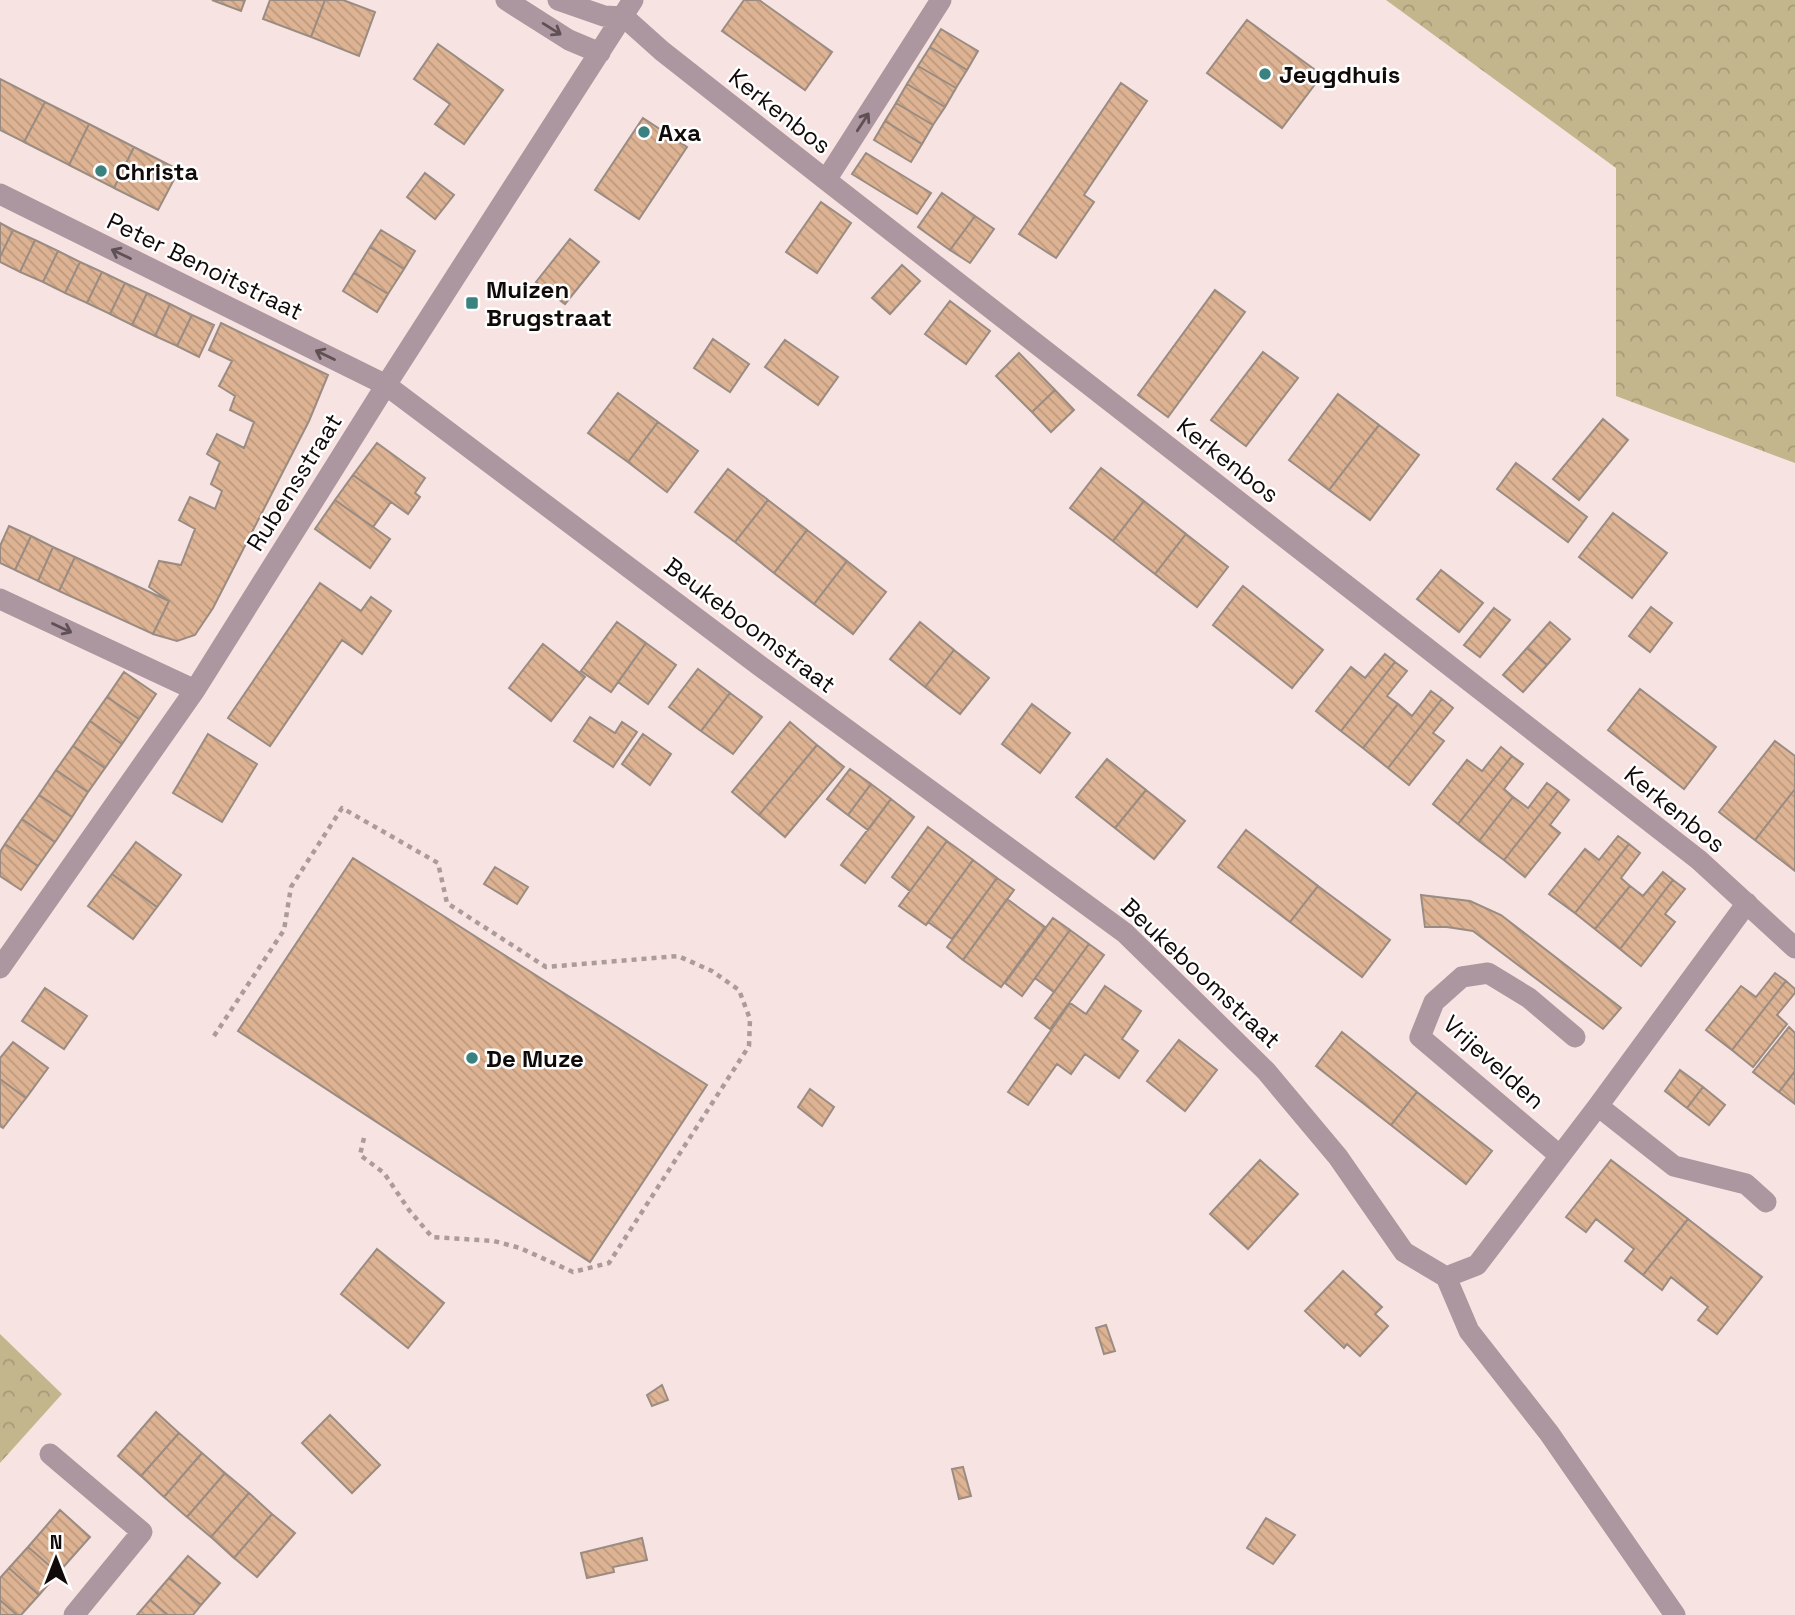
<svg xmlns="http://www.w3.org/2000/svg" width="1795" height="1615" font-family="'Space Grotesk',sans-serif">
	<defs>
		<pattern id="forest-crowns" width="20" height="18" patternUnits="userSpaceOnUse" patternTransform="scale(1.75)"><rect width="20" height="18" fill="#c3b68d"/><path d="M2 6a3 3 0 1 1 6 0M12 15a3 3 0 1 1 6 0" fill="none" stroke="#a69b78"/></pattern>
		<pattern id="building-back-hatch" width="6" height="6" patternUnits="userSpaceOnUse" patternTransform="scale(1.75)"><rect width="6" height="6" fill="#ddb393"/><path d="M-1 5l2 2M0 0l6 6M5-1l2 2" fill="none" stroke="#bd997d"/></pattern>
	</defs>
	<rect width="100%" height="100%" fill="#f7e3e1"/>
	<path fill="url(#forest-crowns)" d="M1386,0h409v463l-179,-67v-228z
		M0,1334l62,60 -62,69z"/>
	<path fill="url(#building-back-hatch)" stroke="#9a8c82" stroke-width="2" d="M212,0h33l-4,11z
		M270,0h55l-14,37 -48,-18z
		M325,0h18l32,12 -16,44 -48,-19z
		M744,0h15l73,52 -27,38 -83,-59z
		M1247,20l75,55 -40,53 -75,-55z
		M941,29l37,22 -11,19 -37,-23z
		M438,44l65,46 -39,54 -29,-20 15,-20 -36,-25z
		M930,47l37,23 -11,18 -38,-22z
		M918,66l38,22 -11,19 -38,-23z
		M0,79l45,23 -21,40 -24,-12z
		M1121,83l26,18 -63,94 10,7 -38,56 -37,-24z
		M907,84l38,23 -12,18 -37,-22z
		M45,102l44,22 -20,41 -45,-23z
		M896,103l37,22 -11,19 -37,-23z
		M643,118l44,29 -48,72 -44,-29z
		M885,121l37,23 -11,18 -37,-22z
		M89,124l45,23 -20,41 -45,-23z
		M134,147l45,23 -21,40 -44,-22z
		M866,153l65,40 -14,21 -65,-40z
		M425,173l29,22 -19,24 -28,-22z
		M942,193l33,23 -25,34 -32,-23z
		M821,202l30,21 -34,50 -31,-21z
		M975,216l19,13 -24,34 -20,-13z
		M0,223l13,7 -13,27z
		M13,230l22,10 -15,32 -20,-10v-5z
		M381,230l34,21 -11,18 -34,-22z
		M570,239l29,23 -34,42 -29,-22z
		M35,240l23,11 -15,31 -23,-10z
		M370,247l34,22 -16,25 -34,-21z
		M58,251l22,11 -15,31 -22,-11z
		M80,262l22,10 -15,31 -22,-10z
		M902,265l18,16 -30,33 -18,-16z
		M102,272l23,11 -15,31 -23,-11z
		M354,273l34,21 -11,18 -34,-21z
		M125,283l22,10 -15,32 -22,-11z
		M1215,290l30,22 -77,105 -30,-22z
		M147,293l23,11 -15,32 -23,-11z
		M950,301l40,30 -24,33 -41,-30z
		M170,304l22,11 -15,31 -22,-10z
		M192,315l22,10 -15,32 -22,-11z
		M221,323l107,52 -19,46 -96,187 -18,27 -18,6 -24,-7 16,-33 -20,-14 10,-26 22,4 14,-36 -16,-9 11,-23 25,12 7,-18 -11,-7 9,-22 -13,-8 10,-20 27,14 10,-26 -24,-12 5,-14 -16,-10 13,-25 -23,-11z
		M713,339l36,25 -19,28 -36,-24z
		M785,340l53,37 -20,28 -53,-38z
		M1263,352l35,26 -52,68 -35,-26z
		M1019,353l36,37 -23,22 -36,-36z
		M1055,390l19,20 -23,22 -19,-20z
		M618,393l40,29 -30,40 -40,-29z
		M1338,394l41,31 -50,65 -40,-30z
		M1603,419l25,21 -49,60 -26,-21z
		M658,422l40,29 -31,41 -39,-30z
		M1379,425l40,30 -49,65 -41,-30z
		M377,443l48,35 -10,15 5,4 -12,17 -55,-39z
		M1516,463l71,54 -19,25 -71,-53z
		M1101,468l43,33 -31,40 -43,-33z
		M728,469l40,31 -33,42 -40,-30z
		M353,475l38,27 -18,25 -38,-27z
		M335,500l55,39 -20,29 -55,-39z
		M768,500l39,30 -33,43 -39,-31z
		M1144,501l42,33 -31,40 -42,-33z
		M1613,513l54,40 -35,45 -53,-41z
		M9,526l22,10 -16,34 -15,-7v-17z
		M807,530l40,31 -33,43 -40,-31z
		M1186,534l42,33 -31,40 -42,-33z
		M31,536l22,11 -15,34 -23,-11z
		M53,547l22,10 -16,34 -21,-10z
		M75,557l94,44 -16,33 -94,-43z
		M847,561l39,31 -33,42 -39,-30z
		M1441,570l42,33 -24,29 -42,-33z
		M320,583l41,28 10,-14 20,14 -29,43 -20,-14 -72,106 -42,-28z
		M1243,586l80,64 -31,38 -79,-63z
		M1651,607l21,16 -22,29 -21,-16z
		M1494,608l16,12 -30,37 -16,-12z
		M617,622l29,21 -35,49 -30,-21z
		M920,622l34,28 -29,37 -35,-28z
		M1550,622l20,17 -23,26 -20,-17z
		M646,643l30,22 -28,39 -30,-22z
		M543,644l42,33 -34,44 -42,-33z
		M1527,648l20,17 -24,27 -20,-17z
		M954,650l35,28 -29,36 -35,-27z
		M1385,654l10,8 -54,69 -25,-20 35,-44 14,11z
		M1395,662l12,9 -20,25 11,8 -35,44 -22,-17z
		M698,669l32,24 -29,38 -32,-24z
		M124,672l32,22 -17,25 -32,-22z
		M1640,689l76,58 -32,42 -76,-59z
		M1431,691l11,8 -54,69 -25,-20 35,-44 14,12z
		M730,693l32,24 -29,37 -32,-23z
		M107,697l32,22 -17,25 -32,-23z
		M1442,699l11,9 -20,25 11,8 -35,44 -21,-17z
		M1032,704l38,29 -30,40 -38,-29z
		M590,717l25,16 7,-11 15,10 -24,35 -39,-26z
		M90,721l32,23 -17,24 -32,-22z
		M790,722l27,23 -58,70 -27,-23z
		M208,734l49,30 -35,58 -49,-29z
		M643,734l28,20 -21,31 -28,-21z
		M1775,741l20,15v33l-40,51 -36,-28z
		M817,745l27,22 -59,70 -26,-22z
		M73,746l32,22 -17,24 -32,-22z
		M1501,747l11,9 -54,68 -25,-20 34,-44 15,11z
		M1512,756l11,8 -19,25 9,8 -34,44 -21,-17z
		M1107,759l39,31 -31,38 -39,-31z
		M850,769l21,15 -23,31 -21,-16z
		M56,770l32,22 -16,25 -33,-22z
		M1547,783l11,8 -54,69 -25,-19 34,-44 15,11z
		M871,784l20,15 -23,31 -20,-15z
		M1795,789v82l-40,-31z
		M1146,790l39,31 -31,38 -39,-31z
		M1558,791l11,9 -19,25 10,8 -35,44 -21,-17z
		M39,795l33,22 -17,25 -33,-23z
		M891,799l23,18 -49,66 -24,-18z
		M22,819l33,23 -17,24 -33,-22z
		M928,827l19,14 -37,50 -18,-14z
		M1246,830l72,56 -28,36 -72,-55z
		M1618,836l11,8 -54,69 -26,-19 36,-45 14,11z
		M947,841l26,19 -47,65 -27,-19z
		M136,842l45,33 -24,32 -45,-33z
		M5,844l33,22 -17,24 -21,-14v-24z
		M1629,844l11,9 -19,25 9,8 -35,43 -20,-16z
		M353,858l354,227 -117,177 -352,-231z
		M973,860l24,18 -45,61 -24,-17z
		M495,867l33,20 -11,17 -33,-20z
		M1663,872l10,8 -53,69 -25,-20 35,-43 13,10z
		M112,874l45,33 -24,32 -45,-33z
		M997,878l17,12 -51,70 -16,-13z
		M1673,880l12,9 -20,25 10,8 -34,44 -21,-17z
		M1318,886l72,54 -28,37 -72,-55z
		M1421,895l49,6 31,14 120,93 -18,21 -130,-98 -26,-4h-22z
		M1007,899l38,28 -44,60 -38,-27z
		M1053,918l17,12 -48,66 -17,-13z
		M1070,930l19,14 -35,48 -19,-14z
		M1089,944l15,11 -54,74 -15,-11z
		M1775,973l11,8 -54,69 -26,-20 35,-44 15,11z
		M1786,981l9,8v4l-18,22 10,9 -34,43 -21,-17z
		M1105,986l36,25 -19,28 16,12 -19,27 -34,-24 -14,20 -14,-10 -29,41 -20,-13 62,-89 16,11z
		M45,988l42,28 -23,33 -42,-28z
		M1789,1027l6,6v38l-16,21 -26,-20z
		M1342,1032l75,60 -26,33 -75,-59z
		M1179,1040l38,30 -32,41 -38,-30z
		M13,1042l35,26 -22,30 -26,-19v-21z
		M1680,1070l23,17 -16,21 -22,-17z
		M1795,1071v33l-16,-12z
		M0,1079l26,19 -23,30 -3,-2z
		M1703,1087l22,18 -16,20 -22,-17z
		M810,1089l24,18 -12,19 -24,-19z
		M1417,1092l75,59 -26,33 -75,-59z
		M1260,1160l38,34 -50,55 -38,-35z
		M1611,1160l77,59 -45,56 -18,-14 9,-12 -38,-30 -10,13 -20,-15z
		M1688,1219l74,58 -45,57 -19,-14 10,-13 -37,-30 -9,13 -19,-15z
		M377,1249l67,54 -36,45 -67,-54z
		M1343,1271l39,36 -7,7 13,12 -28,30 -13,-12 -3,4 -39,-37z
		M1106,1325l9,26 -11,3 -8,-26z
		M662,1385l6,15 -16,6 -5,-11z
		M156,1412l23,21 -38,43 -23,-20z
		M330,1415l50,50 -28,28 -50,-50z
		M179,1433l23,20 -38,44 -23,-21z
		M202,1453l23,20 -38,44 -23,-20z
		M963,1467l8,29 -12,3 -7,-30z
		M225,1473l24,20 -38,44 -24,-20z
		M249,1493l23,21 -38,44 -23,-21z
		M60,1510l30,27 -32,36 -30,-26z
		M272,1514l23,19 -38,44 -23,-19z
		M1266,1518l29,17 -22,29 -26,-16z
		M642,1538l5,22 -34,7 1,5 -27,6 -6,-25z
		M28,1547l30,26 -19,22 -30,-27z
		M188,1556l32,27 -19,22 -32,-27z
		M9,1568l30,27 -18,20h-4l-17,-15v-22z
		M169,1578l32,27 -8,10h-25l-18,-15z
		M0,1600l17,15h-17z
		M150,1600l18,15h-31z"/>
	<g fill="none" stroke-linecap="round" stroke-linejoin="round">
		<path stroke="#ab9c9a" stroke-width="4.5" stroke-dasharray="5 5" stroke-linecap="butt" d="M214,1036l70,-106 7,-43 51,-79 96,55 9,40 99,64 132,-11 34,15 27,19 11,29 -1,27 -140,217 -36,9 -53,-24 -26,-7 -62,-4 -23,-27 -25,-37 -24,-18 4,-17"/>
		<path stroke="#ac969f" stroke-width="21" d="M506,0l63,40 31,13
			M558,0l46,16 20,1
			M624,17l38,34 164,129 873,680 96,88
			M826,180l115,-180
			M0,194l386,191 374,281 365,267 141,138 72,86 66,95 42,25 31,-12 121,-159 149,-203
			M0,599l195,91
			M0,968l195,-278 191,-305 247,-385
			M1598,1106l76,60 72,18 20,18
			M1559,1155l-139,-118 14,-35 28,-25 26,-4 41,25 46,39
			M1446,1277l23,54 80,102 126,182
			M50,1454l92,78 -68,83"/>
	</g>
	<defs><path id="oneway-shaft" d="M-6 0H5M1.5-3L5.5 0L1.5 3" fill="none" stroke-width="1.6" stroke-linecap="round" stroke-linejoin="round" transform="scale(1.75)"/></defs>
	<g stroke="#5e5054">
		<use href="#oneway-shaft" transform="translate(552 29) rotate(32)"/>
		<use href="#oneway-shaft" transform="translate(863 122) rotate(-57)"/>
		<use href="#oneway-shaft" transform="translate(121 254) rotate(-154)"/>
		<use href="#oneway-shaft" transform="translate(325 355) rotate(-154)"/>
		<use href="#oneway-shaft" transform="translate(62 628) rotate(25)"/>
	</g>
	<g fill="#3a8280" stroke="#fff" stroke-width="2.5">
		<circle cx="1265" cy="74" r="7"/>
		<circle cx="644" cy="132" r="7"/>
		<circle cx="101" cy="171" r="7"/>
		<rect x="465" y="296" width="14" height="14" rx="3.5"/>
		<circle cx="472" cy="1058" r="7"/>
	</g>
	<g text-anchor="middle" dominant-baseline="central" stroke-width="5" stroke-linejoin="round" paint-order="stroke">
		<g font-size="24" font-weight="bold" fill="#100a09" stroke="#fff" text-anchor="start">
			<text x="1279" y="74">Jeugdhuis</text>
			<text x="658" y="132">Axa</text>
			<text x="115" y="171">Christa</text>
			<text x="486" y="289">Muizen<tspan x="486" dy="28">Brugstraat</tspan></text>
			<text x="486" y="1058">De Muze</text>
		</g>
		<g font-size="24" fill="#100a09" stroke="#fff">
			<text transform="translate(780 111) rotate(38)">Kerkenbos</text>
			<text transform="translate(205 266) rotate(26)">Peter Benoitstraat</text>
			<text transform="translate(1228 460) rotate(38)">Kerkenbos</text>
			<text transform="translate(294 482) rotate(-58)">Rubensstraat</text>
			<text transform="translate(750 625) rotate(37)">Beukeboomstraat</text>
			<text transform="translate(1675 809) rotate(39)">Kerkenbos</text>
			<text transform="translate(1201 973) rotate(43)">Beukeboomstraat</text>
			<text transform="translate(1494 1062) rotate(42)">Vrijevelden</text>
		</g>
	</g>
	<g transform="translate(56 1559)" stroke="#ffffff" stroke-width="5" paint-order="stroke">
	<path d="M0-5L12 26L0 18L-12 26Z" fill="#100a09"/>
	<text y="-10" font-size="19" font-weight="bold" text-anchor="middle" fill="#100a09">N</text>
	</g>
</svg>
